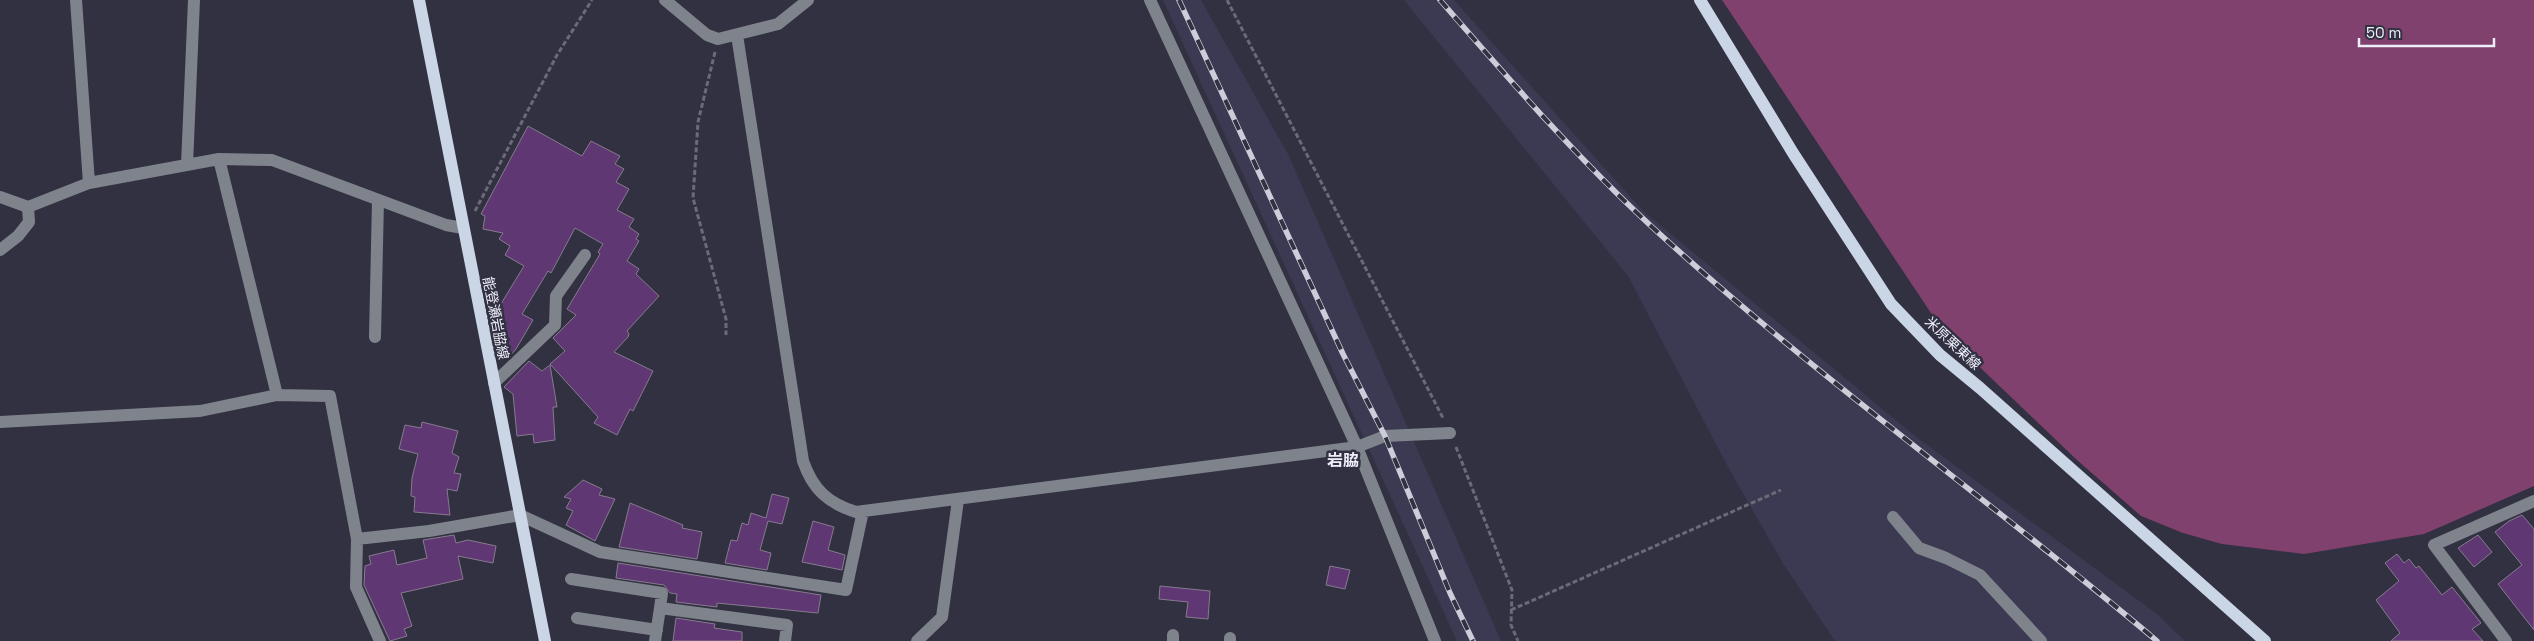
<svg xmlns="http://www.w3.org/2000/svg" width="2534" height="641" font-family="'Space Grotesk','Noto Sans JP',sans-serif">
	<rect width="100%" height="100%" fill="#313142"/>
	<path fill="#3b3a52" d="M1163,0h38l88,156 212,485h-44z
		M1404,0h50l189,211 272,225 242,178 28,27h-350l-51,-76 -56,-98 -100,-191z"/>
	<path fill="#81416e" d="M1722,0h812v486l-110,48 -120,20 -82,-10 -39,-11 -42,-17 -64,-56 -132,-126z"/>
	<path fill="#5e3773" stroke="#877b8e" d="M528,126l54,30 9,-15 29,15 -5,8 9,5 -8,13 13,7 -12,21 17,9 -5,8 10,7 -3,5 3,2 -12,20 12,8 -3,5 23,22 -32,35 2,3 -1,3 -14,15 39,19 -20,40 -3,-2 -13,26 -23,-12 4,-6 -48,-53 15,-13 -12,-13 23,-23 -9,-6 33,-55 -2,-2 5,-8 -28,-16 -24,45 -3,-2 -26,43 11,6 -17,29 -7,8 -12,-10 -4,-30 31,-51 -19,-11 5,-9 -11,-7 4,-6 -20,-4 2,-13 -4,-2z
		M529,361l13,10 8,-6 7,42h-4l2,33 -21,3 -1,-9 -16,2 -4,-42 -9,-7z
		M422,422l36,9 -6,22 7,4 -5,16 7,1 -4,17 -10,-2 3,26 -36,-3 1,-15 -4,-1 1,-18 6,-24 -19,-5 6,-24 16,3z
		M583,480l19,9 -3,6 16,4 -20,42 -29,-16 7,-14 -7,-3 5,-9 -7,-2z
		M772,494l17,4 -7,26 -14,-3 -8,29 11,3 -4,17 -42,-7 6,-23 6,1 5,-18 6,2 3,-12 15,5z
		M630,503l53,22 -1,3 20,4 -5,27 -78,-12z
		M2522,515l12,14v101l-36,-46 24,-19 -27,-33 14,-11z
		M813,521l21,6 -6,23 17,5 -3,15 -40,-8z
		M454,535l2,8 12,-3 28,6 -3,17 -35,-7 5,23 -62,14 11,33 -8,3 3,7 -17,5 -26,-56 1,-19 6,-2 -2,-8 25,-6 3,15 30,-7 -4,-18z
		M2478,535l14,17 -18,15 -16,-19z
		M2397,554l7,9 5,-4 7,9 3,-2 23,29 10,-8 29,36 -9,6 11,12h-92l9,-8 -24,-33 23,-19 -14,-18z
		M618,563l203,32 -3,18 -101,-10v4l-41,-5 1,-8 -7,-1 -6,-8 -48,-7z
		M1330,566l20,4 -5,19 -19,-4z
		M1160,586l50,5 -2,28 -22,-2 2,-15 -29,-3z
		M676,618l39,6 -1,4 28,4v9h-69z"/>
	<g fill="none" stroke-linecap="round" stroke-linejoin="round">
		<path stroke="#6a6a79" stroke-width="3" stroke-dasharray="5 2.5" stroke-linecap="butt" d="M1227,0l216,418
			M715,52l-17,70 -5,76 33,121v16
			M475,211l82,-156 35,-55
			M1456,447l56,143 -1,35 7,16
			M1511,610l270,-120"/>
		<path stroke="#7f848c" stroke-width="12" d="M76,0l13,183
			M665,0l42,35 11,4 60,-15 30,-24
			M1150,0l207,447 78,194
			M737,35l66,426c10,29 25,42 53,51l501,-65 28,-11 65,-3
			M219,159l58,236 53,1 27,143
			M187,165l7,-165
			M0,197l28,10 61,-24 130,-24 53,1 174,65 17,3
			M0,250l18,-14 11,-14 -1,-15
			M375,337l3,-137
			M494,383l61,-58 1,-29 29,-41
			M0,422l200,-11 77,-16
			M1893,517l26,31 27,10 34,17 61,66
			M571,579l91,14 -2,15
			M577,618l80,12
			M380,641l-24,-54 1,-48 72,-8 91,-16 80,37 246,38 17,-79
			M655,641l5,-33 127,17 -2,16
			M917,641l25,-24 16,-117
			M1173,641v-6
			M1230,641v-3
			M2506,641l-72,-96 100,-44"/>
		<path stroke="#cad5e6" stroke-width="12" d="M419,0l126,641
			M1700,0l93,153 98,151 49,51 40,33 285,253"/>
		<g stroke="#cdcdda" stroke-width="5.5">
			<path id="rail" d="M1179,0l164,354 42,82 65,157 23,48
				M1440,0c68,78 135,156 211,226 161,148 339,274 506,415"/>
		</g>
		<use href="#rail" stroke="#313142" stroke-width="4" stroke-dasharray="11" stroke-linecap="butt"/>
	</g>
	<g text-anchor="middle" dominant-baseline="central" stroke-width="5" stroke-linejoin="round" paint-order="stroke">
		<g font-size="14" fill="#eeeefa" stroke="#313142">
			<text transform="translate(496 318) rotate(79)">能登瀬岩脇線</text>
			<text transform="translate(1953 343) rotate(43)">米原栗東線</text>
		</g>
		<g font-size="16" font-weight="bold" fill="#eeeefa" stroke="#313142">
			<text x="1343" y="460">岩脇</text>
		</g>
	</g>
	<path d="M2359 38v8h135v-8" fill="none" stroke="#eeeefa" stroke-width="2.5"/>
	<text x="2366" y="38" font-size="15" fill="#eeeefa" stroke="#313142" stroke-width="4" paint-order="stroke">50 m</text>
</svg>
